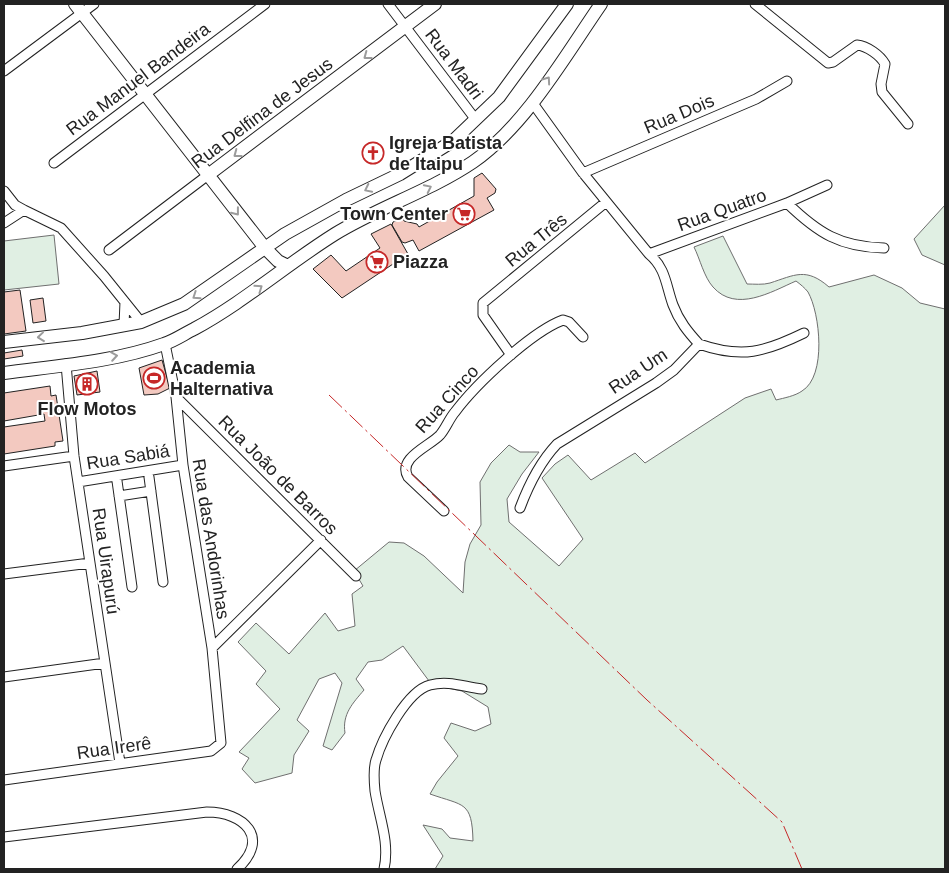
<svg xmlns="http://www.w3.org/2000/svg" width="949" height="873" font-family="Helvetica,sans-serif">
	<rect width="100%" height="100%" fill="#fff"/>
	<path fill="#e0efe3" stroke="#6f6f6f" d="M945,205v60l-23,-10 -8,-16z
		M54,235l5,49 -55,6v-49z
		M723,236l24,48c7,0 16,1 23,-1 25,-8 36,-16 59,4l45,-12 28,13 18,15 25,6v560h-510l8,-13 -20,-31 19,4 8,9 23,3c-1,-40 -9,-35 -43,-47l7,-12 21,-26 -14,-18 7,-15 24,8 16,-7 -3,-17 -26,-16 -30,-6 -29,-39 -21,14 -14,2 -12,17 8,11c-11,13 -22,24 -19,43l-13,17 -9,-4 19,-63 -7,-10 -16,6 -22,41 12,11 -15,24 -2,18 -37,10 -13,-14 7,-11 -10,-6 41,-43 -24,-25 10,-13 -28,-29 18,-19 33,31 36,-41 13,18 17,-5 -3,-32 11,-8 -9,-15 35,-29 15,1 20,13 39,37 2,-31 5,-18 11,-19 -1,-43 11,-19 18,-18 11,7h19l-17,22 -15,25 2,23 50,44 24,-27 -41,-61 13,-14 13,-9 23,25 44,-27 10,10 100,-65 26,-9 5,11c8,-2 19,-4 26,-9 25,-15 18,-78 6,-99 -3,-4 -8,-8 -12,-11 -25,11 -60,32 -83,6 -9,-10 -13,-28 -19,-40z"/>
	<path fill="#f3c9c0" stroke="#222" d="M482,173l14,16 -1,4 -8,5 7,12 -75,41 -6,-11 -8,3 -3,-1 -10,-17 1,-3 10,-4 1,3 13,3 2,3 55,-31v-18z
		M391,224l17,30 -66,44 -29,-29 18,-14 15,16 34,-23 -9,-14z
		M20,290l6,41 -22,3v-42z
		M43,298l3,23 -13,2 -3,-23z
		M22,350l1,6 -19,3v-6z
		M162,360l8,28 -12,6 -14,1 -5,-27z
		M97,371l3,21 -23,3 -3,-19z
		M50,386l1,10 5,-1 7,46 -8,1v4l-51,8v-27l41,-6 -1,-7 -40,7v-28z"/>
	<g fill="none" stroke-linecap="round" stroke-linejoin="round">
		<g stroke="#222" stroke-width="11">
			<path id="street" d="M388,4l88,116
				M755,4l73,59 5,-1 24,-17c10,1 23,10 28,19l-4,20 1,8 26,32
				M4,71l90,-67
				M54,163l211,-159
				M583,173l173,-74 31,-18
				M4,191l11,14 9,5 -20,13
				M787,203l40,-18
				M24,210l37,18 43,48 37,46
				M109,250l99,-75
				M649,254l138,-51c31,30 53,44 97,45
				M124,325l1,-23
				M699,344c43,15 66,8 105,-11
				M511,355l-28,-40v-12l123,-101
				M66,364l8,92 46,307
				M176,397l180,179
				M4,466l70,-10
				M149,477l14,105
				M117,481l15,106
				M78,482l105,-17
				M119,496l32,-5
				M520,508c9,-24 20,-46 37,-64l99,-61 18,-13 25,-26c-11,-12 -20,-23 -26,-39 -7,-19 -7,-37 -24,-51l-66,-81 -51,-71
				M444,511l-36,-34c-11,-19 22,-31 32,-42 6,-7 9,-16 15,-23 21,-28 76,-80 108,-92l6,2 14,15
				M4,574l86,-11
				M212,648l109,-108
				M4,677l101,-14
				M4,780l207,-29 10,-8 -9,-95 -29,-183 -7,-68 -11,-53
				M4,837l203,-25c37,0 64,26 30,57
				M384,869c6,-27 -5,-52 -9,-78 -1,-10 -2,-22 1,-31 6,-21 31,-69 54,-75 19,-5 34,2 52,4"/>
		</g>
		<g stroke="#222" stroke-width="14">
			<path id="secondary" d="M75,4l190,244 13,13 10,5
				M208,175l227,-171
				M4,342l78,-9 59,-11 43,-18 101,-70 61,-34 54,-26 53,-33 46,-44 68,-93
				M4,373c52,-7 110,-11 160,-29 10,-3 20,-10 30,-15 50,-27 93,-65 141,-95 44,-27 95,-43 138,-72 53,-37 92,-106 128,-158"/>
		</g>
		<use href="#street" stroke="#fff" stroke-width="9"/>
		<use href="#secondary" stroke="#fff" stroke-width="12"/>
		<path stroke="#c62828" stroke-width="1" stroke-dasharray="18 4 2.5 4" stroke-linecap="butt" d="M329,395l318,305 135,122 20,47"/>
	</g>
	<defs><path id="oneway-chevron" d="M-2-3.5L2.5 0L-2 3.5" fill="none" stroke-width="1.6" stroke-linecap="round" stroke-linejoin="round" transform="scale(1.25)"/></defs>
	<g stroke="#9c9c9c">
		<use href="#oneway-chevron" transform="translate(367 56) rotate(143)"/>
		<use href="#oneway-chevron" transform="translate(547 80) rotate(-55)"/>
		<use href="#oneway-chevron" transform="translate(237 154) rotate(143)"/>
		<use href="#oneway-chevron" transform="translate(428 188) rotate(-26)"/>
		<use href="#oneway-chevron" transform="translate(368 189) rotate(154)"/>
		<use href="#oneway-chevron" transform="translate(236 212) rotate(52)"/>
		<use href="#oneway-chevron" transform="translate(259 288) rotate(-35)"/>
		<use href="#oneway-chevron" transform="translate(196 296) rotate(146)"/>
		<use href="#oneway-chevron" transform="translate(41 337) rotate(174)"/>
		<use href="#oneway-chevron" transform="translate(114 356) rotate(-9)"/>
	</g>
	<defs>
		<g id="church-ring" transform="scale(1.125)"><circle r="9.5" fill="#fff" stroke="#c62828" stroke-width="1.5"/><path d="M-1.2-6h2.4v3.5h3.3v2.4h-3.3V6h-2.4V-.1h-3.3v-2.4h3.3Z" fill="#c62828"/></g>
		<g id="supermarket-ring" transform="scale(1.125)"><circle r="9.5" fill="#fff" stroke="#c62828" stroke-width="1.5"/><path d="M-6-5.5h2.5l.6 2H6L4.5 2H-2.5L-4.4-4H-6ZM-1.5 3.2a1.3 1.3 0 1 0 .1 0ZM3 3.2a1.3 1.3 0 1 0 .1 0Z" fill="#c62828"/></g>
		<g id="stadium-ring" transform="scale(1.125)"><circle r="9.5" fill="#fff" stroke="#c62828" stroke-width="1.5"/><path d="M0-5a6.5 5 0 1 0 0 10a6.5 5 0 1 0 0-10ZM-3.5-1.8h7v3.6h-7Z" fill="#c62828"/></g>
		<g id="building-ring" transform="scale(1.125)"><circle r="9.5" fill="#fff" stroke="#c62828" stroke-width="1.5"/><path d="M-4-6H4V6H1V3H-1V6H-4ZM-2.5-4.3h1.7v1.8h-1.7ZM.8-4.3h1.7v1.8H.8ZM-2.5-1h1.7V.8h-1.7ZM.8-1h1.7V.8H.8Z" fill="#c62828"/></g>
	</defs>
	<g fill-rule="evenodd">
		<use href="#church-ring" x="373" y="153"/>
		<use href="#supermarket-ring" x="464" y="214"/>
		<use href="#supermarket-ring" x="377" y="262"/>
		<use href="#stadium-ring" x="154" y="378"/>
		<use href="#building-ring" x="87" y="384"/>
	</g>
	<g text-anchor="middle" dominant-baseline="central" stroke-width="4" stroke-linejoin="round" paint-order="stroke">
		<g font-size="18" fill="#222" stroke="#fff">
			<text transform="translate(454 64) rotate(53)">Rua Madri</text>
			<text transform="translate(138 79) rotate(-37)">Rua Manuel Bandeira</text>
			<text transform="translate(262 113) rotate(-37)">Rua Delfina de Jesus</text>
			<text transform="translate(679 114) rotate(-23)">Rua Dois</text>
			<text transform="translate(722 210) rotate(-20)">Rua Quatro</text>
			<text transform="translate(536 240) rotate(-39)">Rua Três</text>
			<text transform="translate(638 371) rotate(-34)">Rua Um</text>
			<text transform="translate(447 399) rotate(-48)">Rua Cinco</text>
			<text transform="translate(128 457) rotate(-9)">Rua Sabiá</text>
			<text transform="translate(278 475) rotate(45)">Rua João de Barros</text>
			<text transform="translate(211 539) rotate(81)">Rua das Andorinhas</text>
			<text transform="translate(106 561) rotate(82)">Rua Uirapurú</text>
			<text transform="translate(114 748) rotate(-8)">Rua Irerê</text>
		</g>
		<g font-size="18" font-weight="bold" fill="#222" stroke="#fff" text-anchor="start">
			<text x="389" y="143">Igreja Batista<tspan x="389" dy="21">de Itaipu</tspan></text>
			<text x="448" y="214" text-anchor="end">Town Center</text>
			<text x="393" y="262">Piazza</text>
			<text x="170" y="368">Academia<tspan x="170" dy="21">Halternativa</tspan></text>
			<text x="87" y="409" text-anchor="middle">Flow Motos</text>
		</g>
	</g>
	<rect width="949" height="873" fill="none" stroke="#222222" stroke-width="10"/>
</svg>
